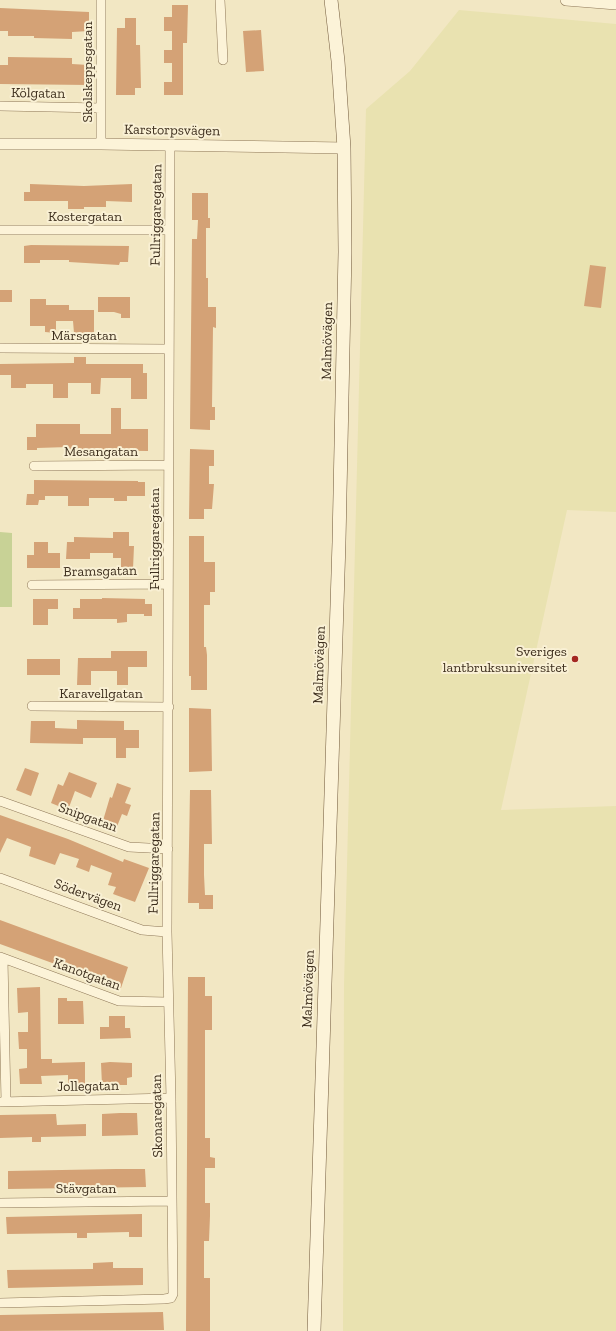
<svg xmlns="http://www.w3.org/2000/svg" width="616" height="1331" font-family="'Zilla Slab',serif">
	<rect width="100%" height="100%" fill="#f2e7c3"/>
	<path fill="#e9e2b0" d="M459,10l157,14v488l-49,-2 -66,300 115,-4v525h-273l1,-346 22,-876 44,-38z"/>
	<path fill="#c8d296" d="M0,532l12,1v74h-12z"/>
	<path fill="#d4a276" d="M172,5h16l-1,38h-4v52h-19v-13h8v-19h-8v-13h8v-19h-8v-14h8z
		M0,8l89,4v19l-17,1v7l-38,-1v-2h-26v-5h-8z
		M125,18h11v27h4l1,43h-6v7h-19l1,-67h8z
		M261,30l3,41 -18,1 -3,-41z
		M8,57l64,1v6l17,1v20l-89,-1v-19h8z
		M30,184l54,2 48,-2v18l-26,-1v6h-22v2h-16v-8h-44v-9h6z
		M192,193h16v25h2v10h-4v50h2v29h8v21l-3,-1 -1,80h3v13h-5v10l-20,-1 2,-190h5l1,-19h-6z
		M31,245l98,1 -1,16h-8l-1,3 -50,-3v-2h-29v3h-16v-17z
		M590,265l16,2 -5,41 -17,-2z
		M0,290h12v12h-12z
		M98,297h32v21h-9v-4l-7,-2h-16z
		M30,299h16v6h23v5h25v23h-20l-1,-12h-17v12l-11,-1v-6h-15z
		M74,357h12v7h57v9h4v26h-16v-21h-30l-1,16h-9v-11h-23v15h-15v-14h-27v4h-15v-13h-11v-11l74,-1z
		M111,408h10v21h27v22l-80,-1v-3l-31,1v2h-10v-13h9v-13h44v10h31z
		M190,449l24,1v16h-5v18h5l-2,25h-8v10h-15z
		M34,480l104,1v1h7v14h-18v5h-13v-3h-25v8h-21v-10h-23v4h-6l-1,5h-12l1,-11h7z
		M113,532h16v14h5l-1,23h-12v-11h-8v-5h-23v6h-24l1,-17h7v-5l39,1z
		M189,536h15v26h11v30h-5v13h-6v42h2l1,8v35h-16v-14h-2z
		M34,542h14v11h12v15h-33v-13h7z
		M102,598l43,1v5h7v12h-8v-2h-17v8l-10,1v-4h-44v-11h7v-9h22z
		M33,599h25v10h-10v16h-15z
		M111,651h36v16h-19v18h-11v-14h-26v14h-14l1,-27h33z
		M27,659h33v16h-33z
		M189,708l22,1 1,62 -23,1z
		M77,720l47,1v9h15v18h-13v10h-10v-20h-33v6l-53,-1 1,-22h24v7l22,1z
		M25,768l14,5 -8,23 -15,-6z
		M69,772l28,11 -6,15 -16,-7 -7,19 -17,-7 7,-19 5,2z
		M117,783l14,5 -6,15 6,2 -4,11 -5,-2 -6,15 -14,-5 8,-27 2,1z
		M190,790h21l1,54h-8v31l1,20h8v14h-14v-6h-11z
		M0,815l68,24 55,23 1,-3 25,9 -14,34 -22,-8 3,-7 -8,-2 4,-12 -21,-8 -2,7 -13,-5 3,-8 -19,-6 -5,12 -26,-9 2,-9 -24,-9 -7,15z
		M0,920l128,47 -7,21 -121,-44z
		M188,977h17v19h7v34h-7v108h5v19l5,1v10h-10v35h5v13l-1,25h-5v37h6v53h-24z
		M40,987l1,72h11v4l33,-1v23h-17v-10l-27,1 1,8h-22l-1,-15 8,-1v-19h-8l-1,-17h10v-20l-10,1 -1,-25z
		M58,998h9v3h16l1,23h-26z
		M109,1016h16v12h5l1,10 -31,1v-12h9z
		M110,1062l22,1v14l-5,1v7h-25l-1,-22z
		M120,1113h17l1,22 -36,1v-22z
		M56,1114l1,11 29,-1v12l-45,1v5h-9v-5l-32,1v-23z
		M116,1169h29l1,18 -138,2v-18z
		M142,1214v23h-13v-5l-42,1v5h-10v-5l-70,1 -1,-17z
		M113,1262v6h30v17l-135,3 -1,-18 86,-1v-6z
		M163,1312l1,18 -164,1v-16z"/>
	<g fill="none" stroke-linecap="round" stroke-linejoin="round">
		<g stroke="#8f7858" stroke-width="10">
			<path id="minor" d="M220,0l3,60
				M0,106l101,2
				M101,144v-144
				M0,230h169
				M0,348l168,1
				M34,466l134,-1
				M32,585l136,-1
				M32,706l137,1
				M0,801l129,46 39,2
				M0,878l142,52 25,2
				M0,957l119,44 48,1
				M3,959l3,143
				M0,1102l171,-4
				M0,1203l172,-2
				M0,1303l164,-4 7,-1 2,-4 -2,-196 -4,-166 3,-787"/>
		</g>
		<g stroke="#8f7858" stroke-width="12">
			<path id="tertiary" d="M566,0l50,4
				M0,144h101l243,4"/>
		</g>
		<g stroke="#71593b" stroke-width="14">
			<path id="secondary" d="M314,1331l25,-789 6,-290 -1,-104 -6,-87 -7,-61"/>
		</g>
		<use href="#minor" stroke="#fcf3d8" stroke-width="9"/>
		<use href="#tertiary" stroke="#fcf3d8" stroke-width="11"/>
		<use href="#secondary" stroke="#fcf3d8" stroke-width="13"/>
	</g>
	<circle fill="#a42822" stroke="#f9f0d4" stroke-width="1.5" cx="575" cy="659" r="4"/>
	<g text-anchor="middle" dominant-baseline="central" stroke-width="4" stroke-linejoin="round" paint-order="stroke">
		<g font-size="14" fill="#3d2e1d" stroke="#f9f0d4">
			<text transform="translate(87 72) rotate(-90)">Skolskeppsgatan</text>
			<text transform="translate(38 93) rotate(1)">Kölgatan</text>
			<text transform="translate(172 130) rotate(1)">Karstorpsvägen</text>
			<text transform="translate(156 215) rotate(-89)">Fullriggaregatan</text>
			<text x="85" y="216">Kostergatan</text>
			<text x="84" y="335">Märsgatan</text>
			<text transform="translate(327 341) rotate(-89)">Malmövägen</text>
			<text x="101" y="451">Mesangatan</text>
			<text transform="translate(154 539) rotate(-90)">Fullriggaregatan</text>
			<text transform="translate(100 571) rotate(-1)">Bramsgatan</text>
			<text transform="translate(319 665) rotate(-88)">Malmövägen</text>
			<text x="101" y="693">Karavellgatan</text>
			<text transform="translate(88 817) rotate(20)">Snipgatan</text>
			<text transform="translate(154 863) rotate(-89)">Fullriggaregatan</text>
			<text transform="translate(88 895) rotate(20)">Södervägen</text>
			<text transform="translate(87 974) rotate(20)">Kanotgatan</text>
			<text transform="translate(308 989) rotate(-88)">Malmövägen</text>
			<text transform="translate(88 1086) rotate(-1)">Jollegatan</text>
			<text transform="translate(157 1116) rotate(-91)">Skonaregatan</text>
			<text x="86" y="1188">Stävgatan</text>
		</g>
		<g font-size="14" fill="#3d2e1d" stroke="#f9f0d4" text-anchor="end">
			<text x="567" y="651">Sveriges<tspan x="567" dy="16">lantbruksuniversitet</tspan></text>
		</g>
	</g>
</svg>
